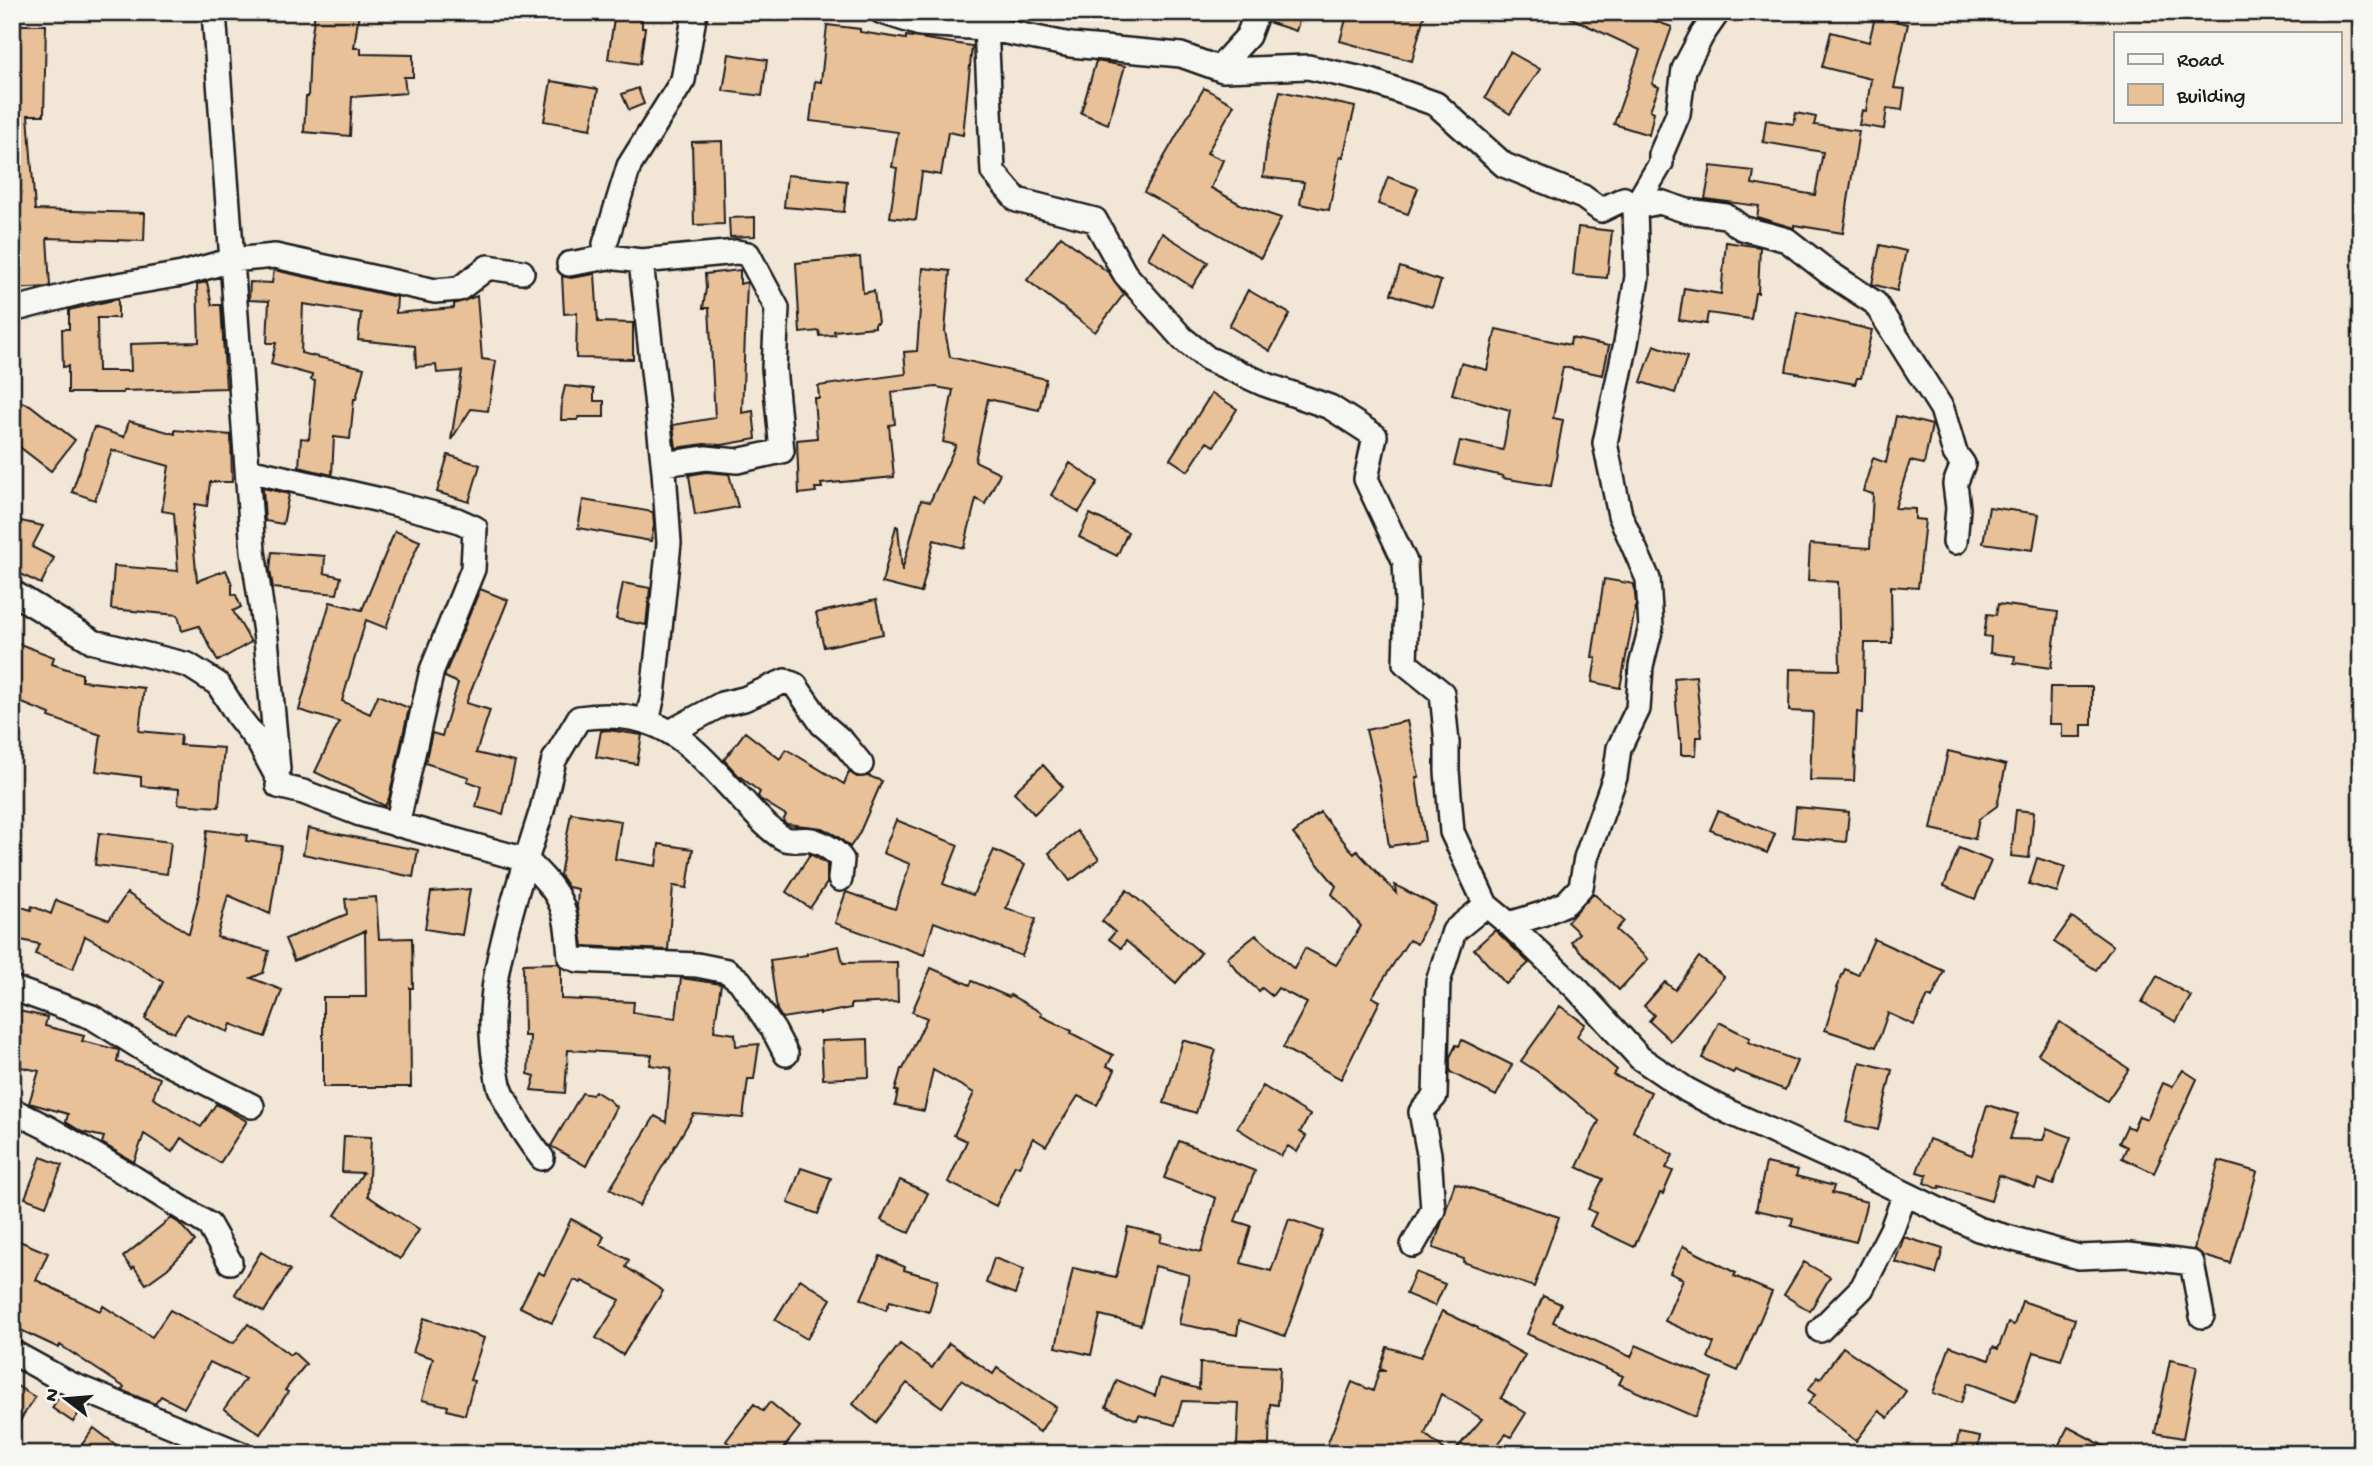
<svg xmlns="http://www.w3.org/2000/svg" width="2373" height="1466" font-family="'Gochi Hand',sans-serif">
	<rect width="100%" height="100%" fill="#f2e6d7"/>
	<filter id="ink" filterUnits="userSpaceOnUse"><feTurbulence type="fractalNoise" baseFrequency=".0143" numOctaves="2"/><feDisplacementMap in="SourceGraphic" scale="14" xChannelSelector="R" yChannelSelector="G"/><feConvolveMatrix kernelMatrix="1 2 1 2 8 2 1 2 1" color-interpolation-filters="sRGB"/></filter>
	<g filter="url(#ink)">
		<path fill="#e9c199" stroke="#1c1c1c" stroke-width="2" d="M315,12h44l-5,36h7v6l52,1v22h-9l2,16 -54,4 -2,39 -46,-4 2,-35h2l2,-50z
			M615,12h27v16h3l-5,36 -32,-5z
			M1271,12h31l-6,19 -28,-9z
			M1348,12h77l-13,49 -72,-20z
			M1558,12h94l-4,7 24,8 -20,57 7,3 -9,23 4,2 -5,23 -35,-11 26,-74z
			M1875,17l33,7 -14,64 11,1 -3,21 -15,-2 -3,21 -25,-4 3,-15 4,1 5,-32 -49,-12 9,-35 38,10z
			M12,25h34l-2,90h-16l7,95 110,3 -1,28 -97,-3 3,48 -3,1 -35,2z
			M827,25l33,4v3l46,7v-3l66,10 -9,89 -15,-3 -7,43 -19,-3 -6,48 -26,-3 7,-49 -5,-1 6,-35 -88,-11 5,-40 6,1z
			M1510,52l30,17 -30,45 -25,-16z
			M729,54l38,6 -5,36 -39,-5z
			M1096,61l29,5 -17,58 -27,-11z
			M551,81l47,8 -7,40 -47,-8z
			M638,88l6,16 -15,6 -7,-16z
			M1204,88l30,17 -27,48 16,7 -12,28 31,17 39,13 -20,40 -117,-66z
			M1280,91l75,16 -12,50 -3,-1 -11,54 -29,-6 4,-22 -41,-5 4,-33z
			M1796,113l20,4 -2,8 45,6 -16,102 -49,-8v3l-37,-11 2,-11 -54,-7 6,-33 43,5 -2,13 63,11 8,-43 -60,-10 3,-22 28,4z
			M722,141l2,83 -30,1 -2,-83z
			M787,175l60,6 -3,31 -60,-5z
			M1388,177l30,11 -10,26 -30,-10z
			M755,217v19l-25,1 -1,-19z
			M1578,227l34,4 -5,47 -34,-3z
			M1162,233l46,29 -16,25 -44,-29z
			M1061,236l48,37 15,21 -29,38 -68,-52z
			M1726,242l34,5 -2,46h-3l-4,26 -43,-6 -2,11 -27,-4 5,-32 37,6z
			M1880,245l26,6 -9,40 -25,-7z
			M860,257l3,36 11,-2 4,32h-3v4l-41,4 1,4 -15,1 -1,-5 -19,2 -4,-70z
			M1400,267l41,14 -9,26 -41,-13z
			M923,268l27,3 -5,60 5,26 96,22 -7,31 -51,-11 -13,62 25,12 -15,31 -9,-5 -12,49 -30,-8 -13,53 -39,-10 14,-57 2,1 4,44 19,-71 9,2 26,-57 -13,-3 10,-52 -17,-3 -44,5 3,32 -6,1 5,52 -73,7 1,4h-7l1,4 -17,2 -2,-54 20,-2 -3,-40h5l-1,-12 88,-12 -2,-22 13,-1z
			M274,270l123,27 -1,16 58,-5v-4l23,-8 5,63 14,2 -8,50 -17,-2 -20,31 11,-69 -25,2 -1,-8 -20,2 -1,-21 -57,-6 3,-27 -58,-9 -2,49 63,15 -8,31h-2l-4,40 -16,-2 -2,38 -33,-8 2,-29 8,1 6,-58 -4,-1 1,-5 -41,-11 5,-21h-9l2,-42 -20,-1 1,-18 22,1z
			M740,270v14l7,-2 -5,131 11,-2 3,28 -34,6 -18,-1 -28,4 -3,-23 42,-7 -6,-110h-6l3,-20 -1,-14z
			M595,274l3,48 35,1v36l-57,-1 1,-45 -13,1 -2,-38 9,2z
			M207,282l5,23h9l5,83 -103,3v2h-55v-27l-5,1 -1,-38h7v-19l49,-11v19h-21l1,53h33l-1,-27 69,-2 -2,-58z
			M1248,290l42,24 -20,37 -41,-25z
			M1797,312l75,18 -11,48h-4l-2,6 -69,-13z
			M1496,329l74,16 1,-7 38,8 -6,29 -40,-8 -10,51 10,2 -12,66 -49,-8 1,-2 -49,-11 6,-24 43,9 7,-40 -58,-16 9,-31 26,7z
			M1654,345l33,12 -12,36 -34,-11z
			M565,386l29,3v12h10v16h-25l-2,3h-16l1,-21z
			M1212,393l25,16 -23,37 -7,-4 -19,29 -18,-12z
			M12,399l18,6 45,35 -24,31 -39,-30z
			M1896,416l36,9 -8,39 -14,-3 -15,47 20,1v10l10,1 -7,68 -27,-2 1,57h-27l-2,70 -6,-1 -3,69 -44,-1 3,-68 -24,-1 1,-42 50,1 -2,-88 -30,-2 2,-36 60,4 3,-54 -10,-3 10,-33 13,5z
			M129,421l46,13v-4l56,5 1,47h-22l-3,24 -12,-2 -3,24 5,53 29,-11 6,14v10l4,1 5,12 -8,4 18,31 -33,19 -19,-35 -17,5 -4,-16 -67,-6 3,-43 64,5 -4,-58 -12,-2 7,-45 -57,-16 -17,50 -23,-8 22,-65 30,10z
			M448,455l32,10 -11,37 -32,-10z
			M1070,463l28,19 -19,30 -28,-17z
			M706,472l23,2 9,33 -43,8 -6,-40z
			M263,488l26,6 -6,30 -18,-3z
			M583,500l70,12 1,14 -3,15 -73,-13z
			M1989,507l50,7 -6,36 -50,-7z
			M1090,514l38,18 -11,24 -38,-19z
			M12,519l31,7 -11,21 22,11 -13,26 -29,-14z
			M395,531l25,10 -17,38 -17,49 -20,-8 -24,81 28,13 8,-19 31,13 -20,90 -4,8 -70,-34 24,-50 -40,-12 31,-108 32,8z
			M272,552l53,4 -1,17 17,4 -4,17 -64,-6 -3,-18z
			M1604,579l30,5 2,20 -16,84 -28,-6 4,-24 -4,-1z
			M623,583l27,5 -4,37 -30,-6z
			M480,589l28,11 -42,103 24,7 -14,43 39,9 -12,52 -27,-7 5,-21 -14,-5 2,-4 -44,-14 7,-30 10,3 16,-53 -13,-6v-3z
			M876,600l7,34 -59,13 -8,-34z
			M1998,604l60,8 -7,56 -37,-5 1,-7 -25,-3 1,-16 -7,-1 3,-22 9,1z
			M12,641l42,16 -2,7 30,10v7l62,7 -5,43 42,4 -1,10 44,3 -5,59 -41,-3 1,-15 -38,-3v-9l-45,-6 5,-36 -52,-18 1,-3 -38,-15z
			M1696,676l6,61h-5l-1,18h-15v-17l-2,1 -5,-61z
			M2050,687h42v38h-10v12h-20v-13h-13z
			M1407,721l12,56h-3l9,64 -36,5 -9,-60 -14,-56z
			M608,730l34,5 -5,29 -41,-7 5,-26z
			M745,732l35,27 6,-10 58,35 5,-12 8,5 12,-1 13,5 -23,53 -9,13 -13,-11 -15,-8 -35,-4 -4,-3 3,-6 -26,-16 -2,-3 2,-4 -22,-17 -14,-15z
			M1948,751l58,14 -9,41 -18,13 -4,20 -44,-10z
			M1043,765l20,22 -29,27 -20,-22z
			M1796,807l53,5 -3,30 -53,-5z
			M2016,810l18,2 -5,46 -18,-2z
			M1718,811l57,23 -8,19 -57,-23z
			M1320,812l34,42 3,-3 39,42 -1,-8 41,21 -19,38 -8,-4 -37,57 8,4 -39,78 -58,-31 24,-45 -29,-15 -6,8 -10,-8 -3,3 -19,-17 -13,-16 29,-23 38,34 11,-21 31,17 25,-39 -29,-32 4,-8 -43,-52z
			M571,813l50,8 -6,38 41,7 3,-22 34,5 -6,39 -14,-2 -5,64 -85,-4 -6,-39 1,-18 -10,-2 -8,-12z
			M896,820l62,25 -15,39 30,11 21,-45 31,15 -19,43 30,11 -14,37 -88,-34 -10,33 -89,-32 11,-31 49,17 15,-45 -27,-11z
			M308,828l110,22 -5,27 -110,-23z
			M207,830l40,5 -1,6 35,5 -11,68 -42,-19 -11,42 52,14 -6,22 -12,5 31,12 -17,47 -34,-13 -3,8 -42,-18 -12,19 -29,-14 18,-37 -35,-22 -43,-24 -12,33 -38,-15 4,-10 -27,-6v-34l19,6 1,-4 19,8 5,-14 53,20 18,-27 62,41 10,-40z
			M1077,831l22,28 -29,22 -21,-28z
			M99,833l72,9 -4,32 -72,-9z
			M1959,848l32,13 -16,38 -31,-13z
			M810,854l17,10v19l-17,25 -24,-16z
			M2037,858l28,9 -8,25 -28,-8z
			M470,889l-8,46 -37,-6 6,-37z
			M1127,890l74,63 -25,30 -50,-42 -5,7 -12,-9 6,-7 -13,-11z
			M1593,893l31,28 -8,9 32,29 -29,31 -48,-48 8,-9 -12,-11z
			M376,897l3,42 33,-1 1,50h-3l1,99h-88v-90h43l-1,-66 -71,30 -9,-22 62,-25 -2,-15z
			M2072,917l41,29 -17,24 -42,-28z
			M1495,930l34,33 -23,21 -32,-35z
			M1874,939l70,32 -12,27 -4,-2 -14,29 -26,-12 -12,34 -51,-17 13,-41 -2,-1 9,-19 13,6z
			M839,946l4,17 54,-1 1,40 -47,2v4l-31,6v-2l-38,6 -5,-8 -7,-50 37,-5v-2z
			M1699,957l25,20 -53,64 -22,-20 5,-6 -10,-9 21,-24 10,8z
			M558,963l3,4v32l73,3 -1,10 9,2 34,4 5,-40 40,6 -7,47 21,3 1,12 23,-2 -5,35h-6l-5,39 -49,-4 -55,92 -29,-17 45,-73 11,6 5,-54 -21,-3 2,-10 -84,-5 -3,43 -34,-3 4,-14 -7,-2 2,-38h-6l-1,-72z
			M931,968l39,17 2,-4 37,16 1,-2 32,18 -1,3 31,15 -1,2 42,22 -6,11 8,4 -18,35 -19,-9 -32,50 -13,-8 -14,29 -4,-2 -19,41 -48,-24 19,-41 -13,-6 20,-42 -41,-23 -9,41 -29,-6 3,-14h-3l6,-22h2l24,-51 -15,-6z
			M2157,976l34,20 -15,26 -34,-20z
			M1560,1006l25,18 -8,12 40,34 -4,5 38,17 -18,39 40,24 -7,13 7,3 -10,23 -3,-1 -26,54 -44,-21 6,-13 -8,-4 15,-30 -26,-12 22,-46 -52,-43 -26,-17z
			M14,1010l33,7 -2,9 39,10 -2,5 37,9 -2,12 43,16 -7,20 48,29 15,-23 31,17 -27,42 -39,-25 -9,14 -28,-18 -10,28 -32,-19 2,-6 -22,-5 -16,-10 2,-8 -39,-11 10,-32 -27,-6v-47z
			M1719,1022l31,16 -2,4 49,19 -12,29 -50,-20 -2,3 -31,-15z
			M2060,1022l69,47 -22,32 -69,-47z
			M868,1039l1,38 -46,2 -2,-38z
			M1183,1040l33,10 -20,63 -32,-10z
			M1462,1040l50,25 -16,31 -46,-24v-15l6,-12 3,1z
			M1860,1062l32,8 -14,60 -32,-8z
			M2183,1070l14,9 -43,94 -32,-15 5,-11 -8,-4 8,-17 6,3 6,-13 8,3 16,-36 9,4z
			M1263,1086l47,29 -10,17 6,4 -9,16 -9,-6 -7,10 -44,-28z
			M595,1091l14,9 7,7 -30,59 -35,-20 31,-53 10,2z
			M1987,1105l31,9 -8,25 33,1 4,-12 24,9 -18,48 -15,-6 -3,9 -36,-13 -8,26 -51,-15 -1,3 -15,-6 3,-8 -10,-3 12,-33 43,16z
			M344,1136l27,1 -3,59 51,34 -19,29 -65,-44 28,-42 -21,-1z
			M1179,1141l76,30 -20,50 16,5 -10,37 30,8 18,-52 34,12 -38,105 -46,-16 -2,15 -58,-11 10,-49 -34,-9 -14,59 -41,-10 -9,40 -35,-8 17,-79 43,9 12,-50 34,8 -2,7 41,10 15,-54 -52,-20z
			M41,1157l21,8 -16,41 -21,-8z
			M2219,1161l38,11 -26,92 -27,-8 -10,-7z
			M1766,1163l32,7 -2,6 38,10 -2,7 35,9 -11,40 -65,-16 2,-8 -37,-8z
			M801,1168l30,10 -13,36 -30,-11z
			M900,1180l28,13 -19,40 -28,-13z
			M1455,1183l104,34 -25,70 -71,-25 1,-3 -31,-11z
			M171,1218l8,5 16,18 -28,28 -21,15 -12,-17 -2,2 -9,-12z
			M571,1219l33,17 -4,9 29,15 -3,7 37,24 -40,64 -27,-17 24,-38 -38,-19 -1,2 -7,-3 -22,43 -32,-16 18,-35 6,3z
			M1904,1237l39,12 -7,25 -41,-12z
			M17,1240l31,13 -12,27 64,31 3,-5 49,31 18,-27 59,32 5,1 14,-19 42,31 3,-3 13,12 -21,26 3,2 -28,42 -36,-25 21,-30 -35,-17 -26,46 -23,-12 -6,8 -29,-12 -4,-2 2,-3 -64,-42 -1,3 -47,-22v-75z
			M1683,1246l53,27 -2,3 38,16 -34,79 -30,-13 6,-15 -49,-22 18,-42 -13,-6z
			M261,1252l29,18 -26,42 -29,-18z
			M880,1256l25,11 -1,3 34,10 -9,32 -39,-11 -4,9 -25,-11z
			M994,1258l30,11 -9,25 -29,-11z
			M1804,1262l26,15 -20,34 -26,-16z
			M1415,1272l30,12 -10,22 -29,-12z
			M800,1279l31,20 -24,40 -32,-19z
			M1543,1296l18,8 -8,18 78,35 5,-12 76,33 -17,39 -76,-33 4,-8 -96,-42z
			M2022,1301l53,18 -14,41 -27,-8 -18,49 -48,-18 -7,20 -28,-10 17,-47 39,14 4,-13 5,2 10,-26 6,2z
			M1442,1311l36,17v1l47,26 -24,43 25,15 -15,24 -5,-3 -16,20h-38l30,-35 -41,-25 -16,40 25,20h-115l2,-5 -10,-4 25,-63 21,9 6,-20h7l-6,-2 7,-22 34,10z
			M424,1318l60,20 -14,42 4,1 -9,34 -18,-5 1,-4 -26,-6 11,-42 -20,-6z
			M949,1343l44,31 4,-6 59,39 -16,25 -79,-52 -19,27 -35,-24 -31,40 -23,-19 47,-60 32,24z
			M1843,1347l63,44 -18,27 -9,-7 -23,30 -48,-37 7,-9 -7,-5 10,-13 2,2z
			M2170,1360l27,6 -14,72 -28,-5z
			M1200,1363l80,4 -2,38 -8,-1 -1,42 -32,-1 2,-42 -57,-2 -7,24 -36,-10 -2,5 -31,-13 11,-27 38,16 5,-18 39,11z
			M12,1383l23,14 -23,36z
			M60,1395l24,10 -11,17 -21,-14z
			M770,1402l30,25 -21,27h-37l-16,-13 28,-37 9,7z
			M2068,1427l51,27h-65z
			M94,1428l34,26h-53z
			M1959,1433l21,4 -4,17h-21z"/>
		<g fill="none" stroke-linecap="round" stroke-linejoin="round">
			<g stroke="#1c1c1c" stroke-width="28">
				<path id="street" d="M214,12l39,539 13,88 12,130
					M882,12l38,12 66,4 85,17 110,10 42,15 85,-3 63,14 65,23 68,61 79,32 18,13 23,-11 11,8 25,-5 27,9 39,5 16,12 45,12 41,32 47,31 67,106 13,44 8,11 -8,20 3,24 -3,34
					M976,12l10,16 7,144 24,28 78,20 30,54 57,64 25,20 57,26 66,23 45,29 -9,43 39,83 2,39 -2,62 37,30 5,50v28l5,61 34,73 23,19 69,66 62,68 47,32 42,22 122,55 127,62 101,28 50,-2 63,8 10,53
					M1223,70l3,-10 22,-24 9,-24
					M605,244l24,-78 54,-86 12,-68
					M641,261l23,210 5,72 -16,152 -6,27
					M569,264l40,-7 32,4 96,-9 11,2 29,54 -3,60 8,83 -45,10 -31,-3 -42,6
					M12,310l77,-20 93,-16 50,-14 43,-4 160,35 24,-2 29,-22 34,5
					M248,470l132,30 77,20 18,8 -2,41 -41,101 -35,155
					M12,592l82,50 94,23 30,19 20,32 21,27 20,37 -1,6 25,6 57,22 166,46c-19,65 -43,134 -31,202 2,8 2,18 5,26 10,26 25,48 42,70
					M670,732l52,-28 22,-5 41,-18 10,4 27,39 21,18 18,22
					M1509,924l33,-10 24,-11 15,-16 5,-29 29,-81 4,-29 19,-39 3,-43 10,-39 -3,-48 -28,-64 -15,-72 21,-100 11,-66 -2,-70 26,-44v-9l17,-40 6,-45 18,-34 16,-23
					M12,988l80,29 67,42 93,47
					M786,1054l-12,-23 -34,-50 -13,-10 -30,-6 -119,-5 -8,-3c-4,-52 -7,-61 -44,-97l16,-50 12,-50 25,-42c86,-12 113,29 166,85 10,11 27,30 40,36 8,3 18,-1 27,1 11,3 24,11 30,20l-2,19
					M12,1110l36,18 84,49 77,48 21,37
					M1413,1245l20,-35 -4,-56 -8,-42 14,-16 3,-114 16,-51 32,-26
					M1820,1330l42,-42 30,-59 13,-35
					M12,1352l58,32 171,70"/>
			</g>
			<use href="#street" stroke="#f6f6f2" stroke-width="23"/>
		</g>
	</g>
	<rect width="2373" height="1466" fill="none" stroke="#f6f6f2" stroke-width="42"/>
	<rect x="21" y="21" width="2331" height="1424" fill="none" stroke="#1c1c1c" stroke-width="2.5" filter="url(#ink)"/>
	<rect x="2114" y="32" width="228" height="91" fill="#f6f6f2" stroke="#9f9f9c" stroke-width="2"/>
	<rect x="2128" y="54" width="35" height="10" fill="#f6f6f2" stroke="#9f9f9c" stroke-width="2"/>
	<text x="2177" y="66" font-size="21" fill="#1c1c1c">Road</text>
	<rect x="2128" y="84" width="35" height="21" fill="#e9c199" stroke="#9f9f9c" stroke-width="2"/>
	<text x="2177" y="102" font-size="21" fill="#1c1c1c">Building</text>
	<g transform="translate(66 1399) rotate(286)" stroke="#f6f6f2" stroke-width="5" paint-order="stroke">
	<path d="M0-5L12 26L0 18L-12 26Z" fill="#1c1c1c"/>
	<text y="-10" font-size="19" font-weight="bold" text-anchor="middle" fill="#1c1c1c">N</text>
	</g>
</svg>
